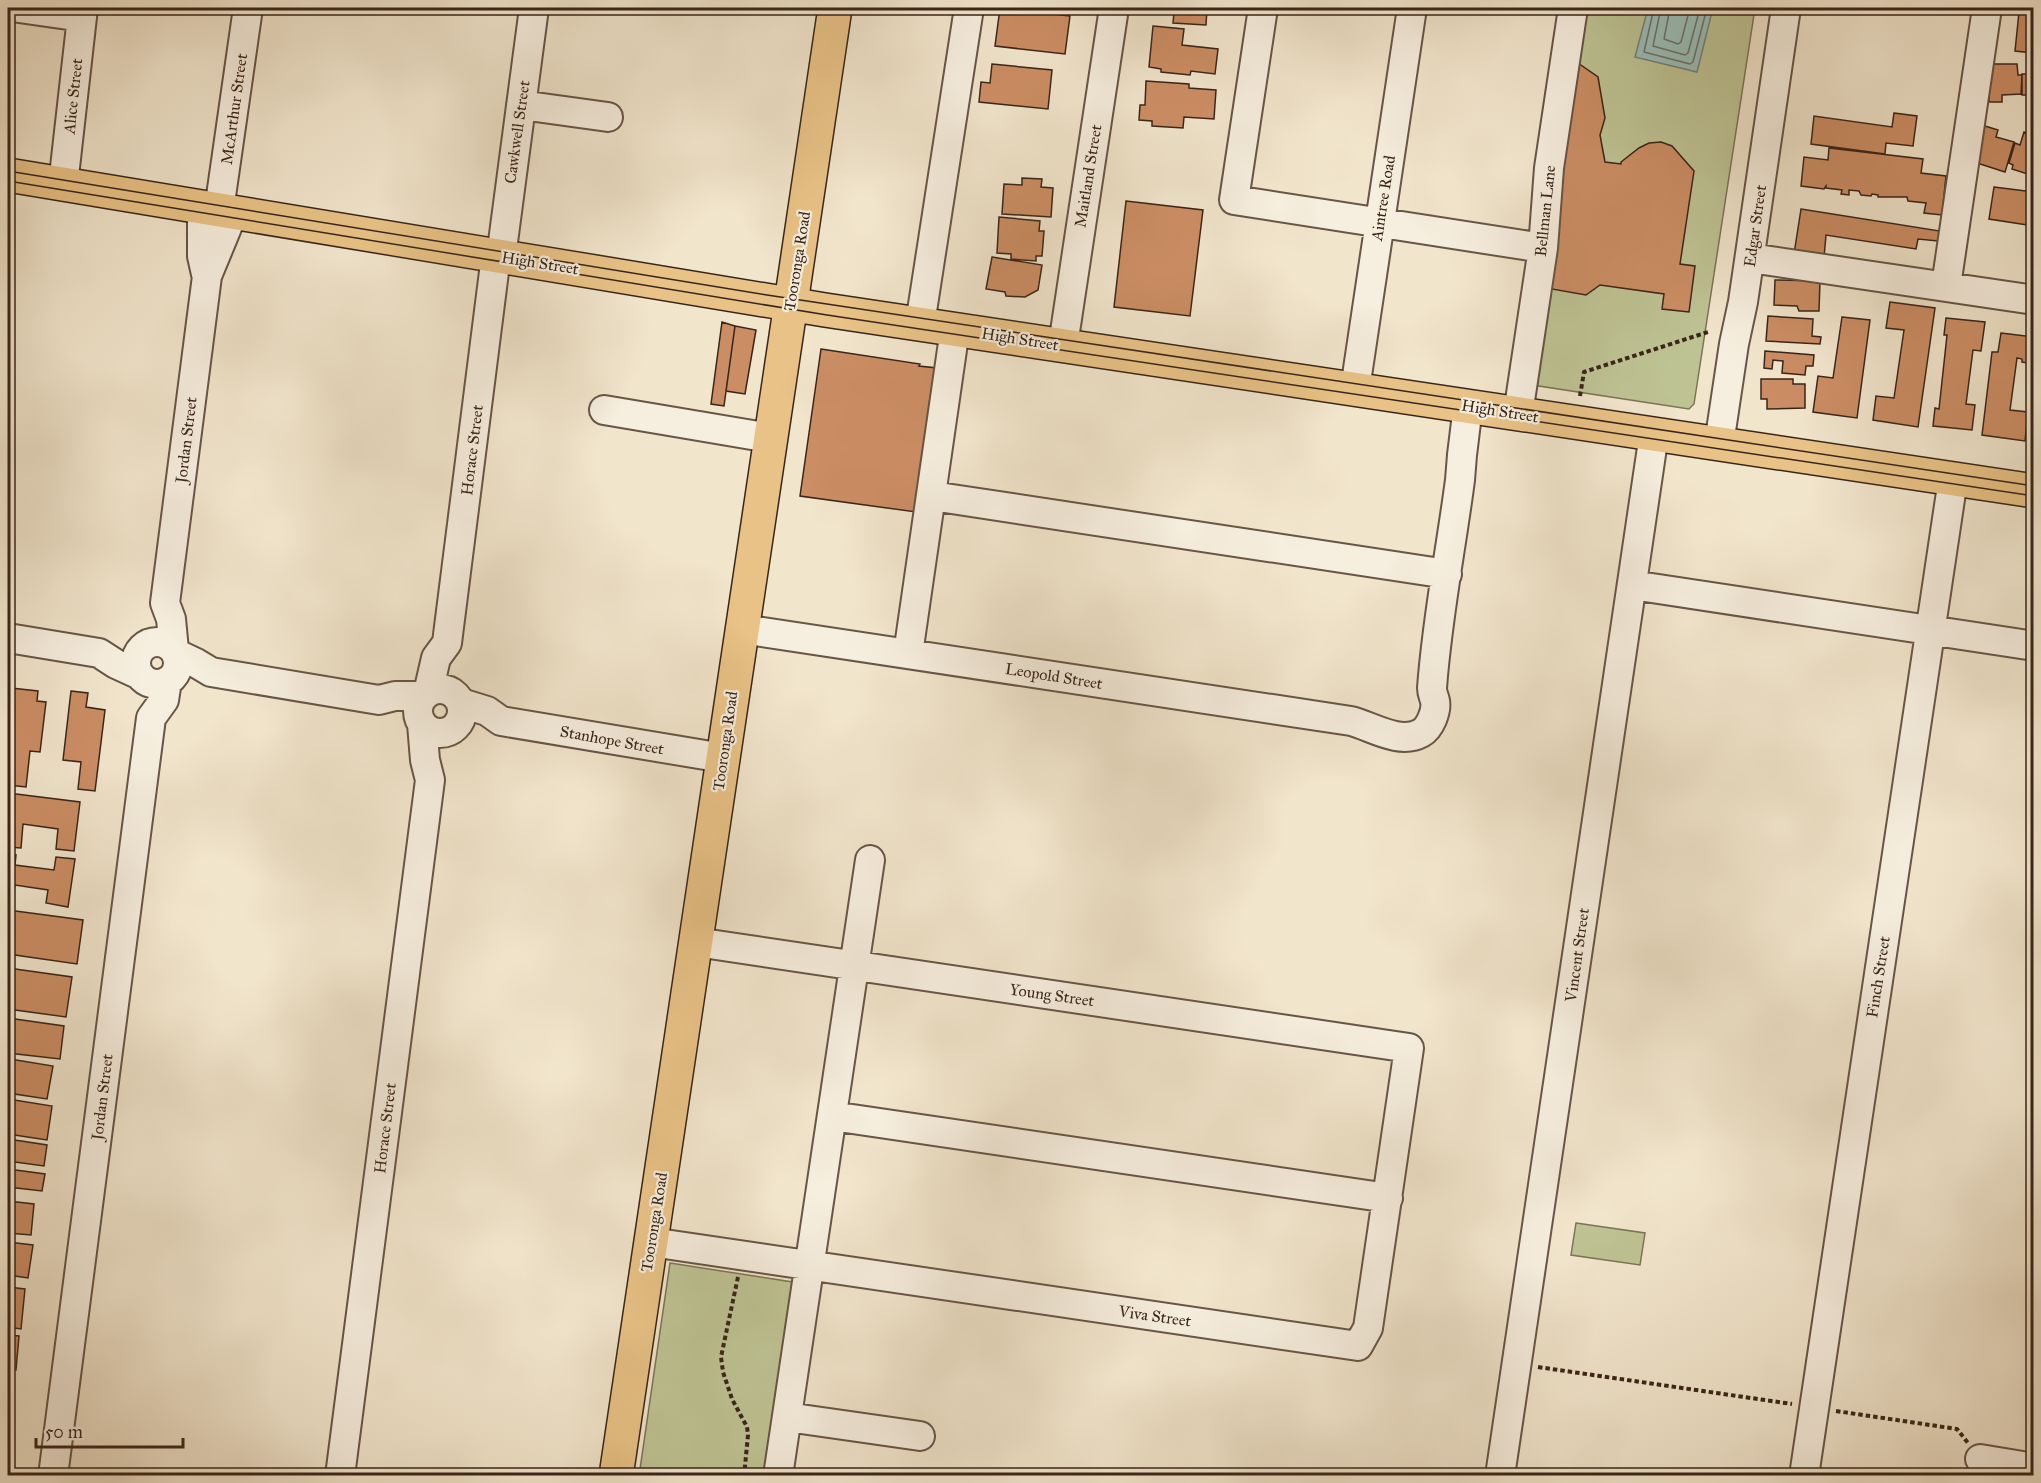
<svg xmlns="http://www.w3.org/2000/svg" width="2041" height="1483" font-family="'IM FELL Great Primer',serif">
	<rect width="100%" height="100%" fill="#f1e5cc"/>
	<filter id="stains"><feTurbulence type="fractalNoise" baseFrequency=".00333" numOctaves="4"/><feColorMatrix values="0 0 0 0 .2 0 0 0 0 .09 0 0 0 0 .02 0 0 0 .5 -.17"/></filter>
	<radialGradient id="worn" r=".72"><stop offset=".6" stop-color="#630" stop-opacity="0"/><stop offset="1" stop-color="#630" stop-opacity=".3"/></radialGradient>
	<path fill="#bec394" stroke="#7c7456" stroke-width="1.5" d="M1584,8h171l-61,396 -5,5 -163,-25z
		M1576,1223l69,10 -5,32 -69,-10z
		M670,1263l129,20 -29,192 -131,1z"/>
	<path fill="#9bbfb9" stroke="#748179" stroke-width="1.5" d="M1648,8h65l-16,64 -62,-15z"/>
	<g fill="none" stroke-linecap="round" stroke-linejoin="round">
		<path stroke="#6a7269" stroke-width="1.5" d="M1654,8l-10,44 46,12 3,-2 14,-54
			M1661,8l-8,38 32,9 3,-2 12,-45
			M1670,8l-6,31 14,5 3,-2 9,-34"/>
	</g>
	<path fill="#cb8d64" stroke="#392519" stroke-width="1.5" d="M1000,8l70,8 -5,38 -70,-8z
		M1161,8h46l-1,17 -33,-2 1,-11 -14,-2z
		M2019,12l15,2v46l-1,-7 -18,-2z
		M1153,26l31,3 -2,16 36,4 -3,25 -24,-3 -1,4 -29,-3v-3l-12,-2z
		M1578,63l20,14 7,41 -5,17 5,27 16,2v-2l18,-14 10,-5 12,-1 11,4 22,25 -14,93 15,2 -6,46 -27,-3 2,-15 -64,-9 -14,10 -40,-7z
		M992,64l60,6 -4,39 -69,-7 2,-20 9,1z
		M1989,64h28l1,11h4l-1,19 -19,1v7h-13z
		M2027,68h7v39h-7v-12h-5v-21h5z
		M1146,81l43,3v4l27,2 -2,29 -30,-2 -1,11 -31,-2v-5l-13,-1 1,-15h5z
		M1894,113l23,3 -4,30 -27,-3 -1,11 -74,-10 3,-28 78,11z
		M1985,126l13,4 -2,7 18,5 -9,30 -31,-10z
		M2024,132l10,4v40l-22,-7 1,-4 -4,-2 6,-20 5,2z
		M1829,148l94,11 -2,14 25,3 -4,39 -18,-2 2,-10 -18,-2 -1,-4h-29v-2l-6,-1 -1,2 -10,-1 -2,-4 -10,-1v5l-8,-1 1,-4 -16,-2v-2l-2,3 -23,-3 3,-29 24,3z
		M1022,178l20,1 -1,8 12,1 -2,29 -49,-3 2,-30 18,1z
		M1994,187l40,5v34l-45,-7z
		M1126,201l77,9 -13,106 -76,-9z
		M1801,209l139,22 -2,10 -20,-2 -2,10 -90,-14 -2,23 -30,-4z
		M999,217l41,4 -1,10h5l-2,25h-6v5l-25,-2v-5l-14,-1z
		M992,257l50,8 -4,25 -13,7 -19,-1 -1,-4 -19,-3z
		M1775,280l45,1 -1,30h-20l-2,-5 -23,-1z
		M1890,302l45,6 -17,119 -45,-7 3,-24 18,2 10,-68 -18,-2z
		M1768,316l45,3 -1,17 9,1 -1,7 -54,-3z
		M1842,317l28,3 -13,98 -44,-6 5,-36 15,2z
		M1946,318l39,4 -4,29 -8,-1 -7,54 9,1 -3,25 -39,-4 2,-18 4,1 8,-74h-3z
		M722,322l13,4 -11,80 -13,-2z
		M735,326l21,4 -11,64 -19,-3z
		M2001,333l33,4v27l-12,-2v-3l-5,-1 -7,52 18,2 -3,29 -43,-6 10,-83h6z
		M821,349l99,15 -1,2 18,2 -21,144 -116,-16z
		M1765,351l49,4 -1,11h-7l-1,9 -23,-2 1,-12 -10,-1 -1,9 -8,-1z
		M1761,379h32v5h12v24l-38,1v-10h-6z
		M11,688l27,3 -1,10 9,1 -6,50 -10,-1 -4,36 -18,-2v-68z
		M71,691l17,2 -2,14 19,3 -10,81 -17,-2 3,-27 -18,-2z
		M8,793l72,9 -6,49 -18,-2 2,-20 -35,-5 -2,24 -13,-1z
		M8,854l8,1 -1,10 39,5 2,-13 19,2 -7,48 -22,-4 2,-13 -33,-5 -3,16 -4,-1z
		M8,910l75,10 -6,44 -69,-10z
		M8,968l64,9 -6,40 -58,-8z
		M8,1018l56,8 -4,33 -52,-6z
		M10,1059l43,7 -6,33 -39,-6v-27z
		M8,1099l44,7 -5,34 -39,-6z
		M8,1139l39,6 -3,21 -36,-5z
		M8,1169l37,5 -3,17 -34,-4z
		M8,1201l26,3 -3,31 -23,-2z
		M8,1242l25,3 -5,33 -20,-3z
		M8,1287l17,2 -4,40 -13,-2z
		M8,1335l11,1 -3,34 -8,-1z"/>
	<g fill="none" stroke-linecap="round" stroke-linejoin="round">
		<g stroke="#675546" stroke-width="32">
			<path id="minor" d="M19,8l63,9
				M1263,8l-29,192 309,48
				M521,105l87,12
				M63,185l20,-177
				M202,208v48l4,18
				M219,210l29,-202
				M501,257l33,-249
				M1750,258l284,42
				M1946,286l41,-278
				M920,324l49,-316
				M1063,345l51,-337
				M1355,389l57,-381
				M604,410l166,28
				M1518,414l25,-166 6,-80 24,-160
				M1719,444l15,-100 9,-42 43,-294
				M932,496l515,78
				M1632,585l402,61
				M742,629l609,92c20,5 48,24 70,12 9,-5 16,-22 14,-32 -1,-5 -3,-7 -3,-13 5,-70 19,-139 28,-208l2,-25 6,-49
				M8,638l91,15 17,11 24,11
				M136 663a21 21 0 1 1 42 0a21 21 0 1 1-42 0Z
				M174,650l-3,-31 -6,-16 42,-327 26,-63
				M177,654l19,9 15,9 168,28 16,-4h29
				M908,654l47,-325
				M418 711a22 22 0 1 1 44 0a22 22 0 1 1-44 0Z
				M428,693l8,-35 11,-15 1,-8 48,-379
				M461,703l26,8 14,10 222,37
				M832,1116l556,82
				M651,1242l707,104 10,-18 41,-280 -713,-106
				M787,1417l133,19
				M1980,1459l54,9
				M53,1476l98,-758 13,-18 3,-19
				M340,1476l90,-696 -5,-20 -3,-36
				M778,1476l92,-616
				M1500,1476l154,-1042
				M1804,1476l149,-997"/>
		</g>
		<g stroke="#392519" stroke-width="36">
			<path id="major" d="M8,175l817,135 1209,181
				M616,1476l219,-1468"/>
		</g>
		<path stroke="#392519" stroke-width="4" stroke-dasharray="4.5 3" stroke-linecap="butt" d="M1580,396l4,-24 124,-40
			M738,1277l-17,80 2,15 9,27 15,28 1,8 -4,41
			M1538,1367l254,37
			M1836,1411l121,18 11,14"/>
		<use href="#minor" stroke="#f6eede" stroke-width="28"/>
		<use href="#major" stroke="#e8c286" stroke-width="33"/>
		<path stroke="#392519" stroke-width="1.5" d="M8,171l759,124 1267,191
			M8,181l819,134 1207,181"/>
	</g>
	<g text-anchor="middle" dominant-baseline="central" stroke-width="4.5" stroke-linejoin="round" paint-order="stroke">
		<g font-size="16" fill="#392519" stroke="#f6eede">
			<text transform="translate(73 96) rotate(-84)">Alice Street</text>
			<text transform="translate(234 109) rotate(-82)">McArthur Street</text>
			<text transform="translate(517 132) rotate(-82)">Cawkwell Street</text>
			<text transform="translate(1088 176) rotate(-81)">Maitland Street</text>
			<text transform="translate(1383 198) rotate(-81)">Aintree Road</text>
			<text transform="translate(1545 211) rotate(-84)">Bellman Lane</text>
			<text transform="translate(1755 226) rotate(-82)">Edgar Street</text>
			<text transform="translate(797 261) rotate(-81)">Tooronga Road</text>
			<text transform="translate(540 263) rotate(9)">High Street</text>
			<text transform="translate(1020 339) rotate(9)">High Street</text>
			<text transform="translate(1500 411) rotate(9)">High Street</text>
			<text transform="translate(186 440) rotate(-83)">Jordan Street</text>
			<text transform="translate(472 450) rotate(-83)">Horace Street</text>
			<text transform="translate(1054 676) rotate(9)">Leopold Street</text>
			<text transform="translate(612 740) rotate(10)">Stanhope Street</text>
			<text transform="translate(725 741) rotate(-82)">Tooronga Road</text>
			<text transform="translate(1577 955) rotate(-82)">Vincent Street</text>
			<text transform="translate(1878 977) rotate(-81)">Finch Street</text>
			<text transform="translate(1052 995) rotate(8)">Young Street</text>
			<text transform="translate(102 1097) rotate(-83)">Jordan Street</text>
			<text transform="translate(385 1128) rotate(-83)">Horace Street</text>
			<text transform="translate(654 1222) rotate(-81)">Tooronga Road</text>
			<text transform="translate(1155 1316) rotate(8)">Viva Street</text>
		</g>
	</g>
	<rect width="2041" height="1483" fill="none" stroke="#f1e5cc" stroke-width="30"/>
	<rect x="9" y="9" width="2023" height="1465" fill="none" stroke="#392519" stroke-width="3"/>
	<rect x="15" y="15" width="2011" height="1453" fill="none" stroke="#392519" stroke-width="1.5"/>
	<path d="M36 1438v9h147v-9" fill="none" stroke="#392519" stroke-width="3"/>
	<text x="45" y="1438" font-size="18" fill="#392519" stroke="#f6eede" stroke-width="4.5" paint-order="stroke">50 m</text>
	<rect width="100%" height="100%" filter="url(#stains)"/>
	<rect width="100%" height="100%" fill="url(#worn)"/>
</svg>
